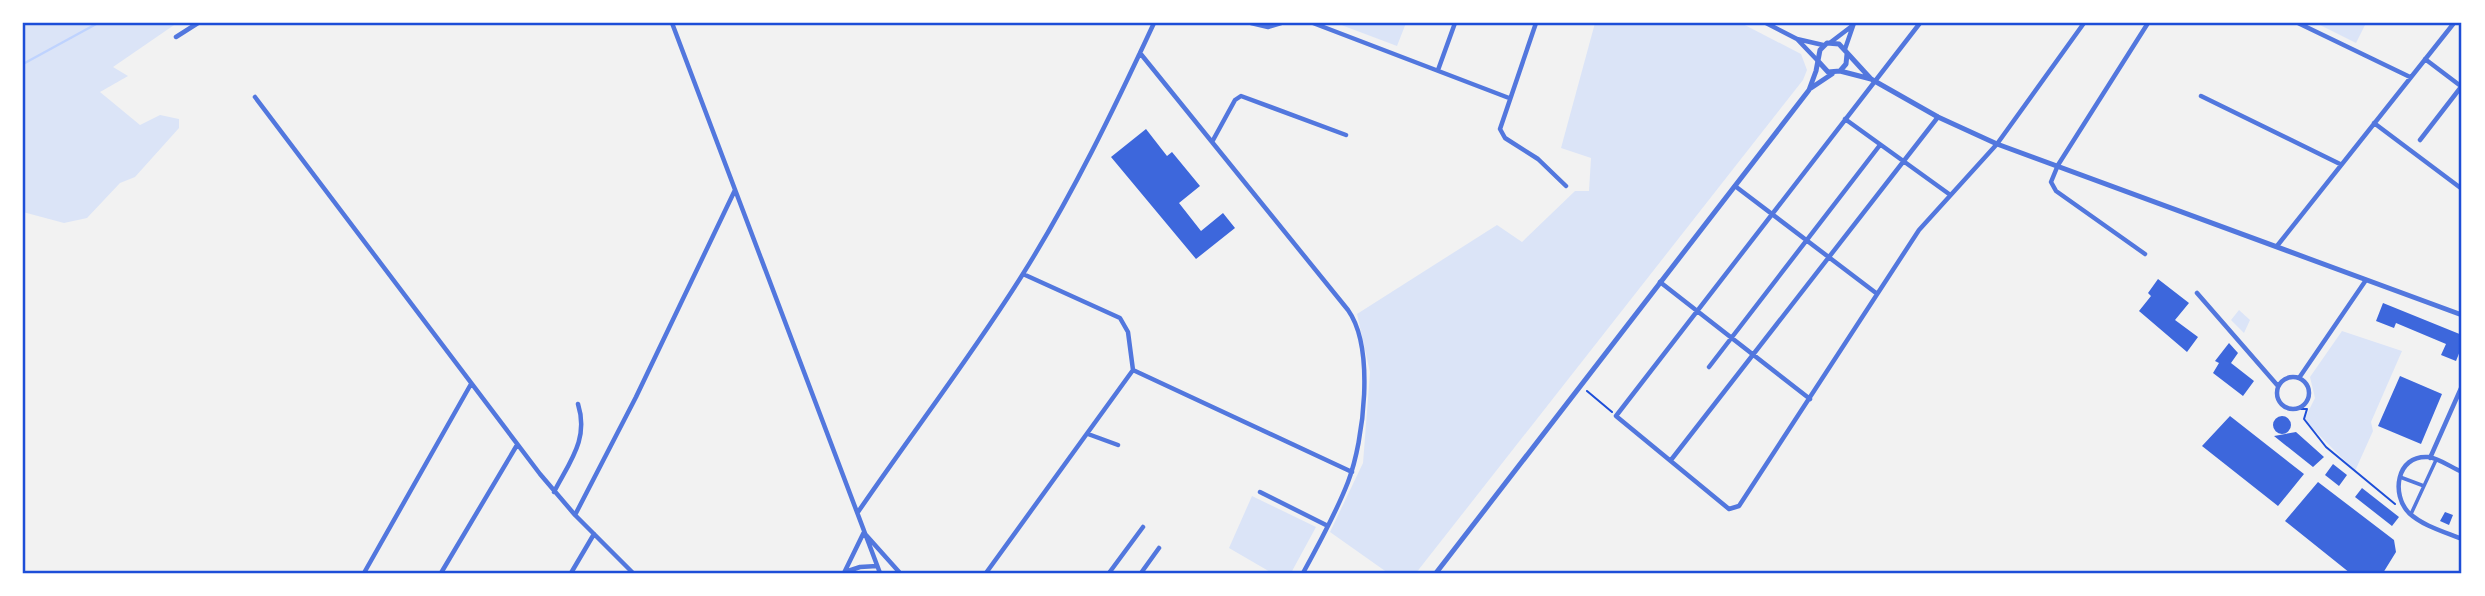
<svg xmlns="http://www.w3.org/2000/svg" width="2485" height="596" font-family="Lato,sans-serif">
	<rect width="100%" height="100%" fill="#f2f2f2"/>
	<path fill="#dbe4f7" d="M23,23h154l-64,44 15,9 -28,16 40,33 20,-10 19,4v9l-44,49 -15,6 -33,35 -23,5 -41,-11z
		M1336,23h70l-9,23z
		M1595,23h146l60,31 6,16 -4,10 -387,493h-28l-58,-41 33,-69 7,-91 -13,-58 140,-89 25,17 53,-51h14l2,-33 -30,-10z
		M2316,23h50l-10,20z
		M2239,310l11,10 -6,13 -13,-13z
		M2342,331l60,20 -31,71 2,9 -18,40 -51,-51 11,-22 -5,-21z
		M1252,496l64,31 -25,46h-19l-43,-25z"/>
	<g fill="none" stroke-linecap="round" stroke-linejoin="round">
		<path stroke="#bfd3fe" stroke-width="2.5" d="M23,64l75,-41"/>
	</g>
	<path fill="#3d67dc" d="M1146,129l21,27 5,-4 28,34 -21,17 22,28 22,-18 12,15 -39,31 -85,-102z
		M2158,279l31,24 -14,17 23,17 -11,15 -48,-41 12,-15 -3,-3z
		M2383,303l79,32v11l-6,15 -15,-6 5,-11 -50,-21 -2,5 -18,-7z
		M2229,343l9,10 -7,10 23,18 -11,15 -30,-23 6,-10 -4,-2z
		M2400,376l42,18 -21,50 -43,-18z
		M2230,416l74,58 -26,32 -76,-60z
		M2273 425a9 9 0 1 1 18 0a9 9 0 1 1-18 0Z
		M2296,432l28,25 -11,10 -39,-31z
		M2333,464l14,11 -8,11 -14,-11z
		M2318,482l76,58 2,12 -13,21h-33l-65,-52z
		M2362,488l37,29 -7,9 -37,-29z
		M2445,512l8,3 -4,10 -9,-4z"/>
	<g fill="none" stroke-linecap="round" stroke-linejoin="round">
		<path stroke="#1d4ed8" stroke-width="2" d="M1587,391l25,21
			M2301,409h6l-3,10 22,28 69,57"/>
		<path stroke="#5277de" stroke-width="3.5" d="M2400,477l24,9
			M2411,514l25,-54"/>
		<path stroke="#5277de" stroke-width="4.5" d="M672,23l208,550
			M1251,23l17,4 13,-4
			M1313,23l196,75
			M1536,23l-36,106 5,9 33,21 28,27
			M1766,23l31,16 26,6
			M1920,23l-304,393 113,93 10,-3 180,-276 78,-86 87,-121
			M2298,23l112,54
			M176,37l22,-14
			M1797,39l21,22
			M1831,42l21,-16
			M1845,49l9,-26
			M1140,53l208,257c27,38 16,130 0,172 -12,31 -29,62 -45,91
			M2425,59l37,28
			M1438,70l17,-47
			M2201,96l139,68
			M255,97l285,377 35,41 58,58
			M1845,119l104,75
			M2374,123l88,66
			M2420,140l41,-53
			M1212,142l23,-42 6,-4 105,39
			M1735,186l141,107
			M2277,246l177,-223
			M2145,254l-89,-63 -5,-9 7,-17 90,-142
			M1023,274l97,44 8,14 5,38 219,102
			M1660,282l150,117
			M2197,293l81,93
			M1709,367l171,-222
			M2277 393a16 16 0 1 1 32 0a16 16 0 1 1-32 0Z
			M2299,378l67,-98
			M1088,434l30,11
			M2430,458l32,-72
			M1671,460l267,-343
			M2462,472c-10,-4 -23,-14 -34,-15 -32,-2 -37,38 -19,56 14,13 36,19 53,26
			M554,492c16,-31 35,-53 24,-88
			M1260,492l68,34
			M858,512c54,-79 112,-154 163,-235 51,-81 93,-168 133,-254
			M575,515l61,-118 99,-207
			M866,535l34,38
			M845,572l15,-5 17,-1
			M364,573l107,-189
			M441,573l76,-128
			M571,573l23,-39
			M844,573l20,-41
			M986,573l147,-203
			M1109,573l34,-46
			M1141,573l18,-25"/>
		<path stroke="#5277de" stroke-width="5" d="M1818,61l10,11 12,-1 31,8 67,38 59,27 465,171
			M1840,71l6,-7 1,-10
			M1811,88l21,-14
			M1436,573l373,-483 7,-19 4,-21 7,-7 12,1 32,35"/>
	</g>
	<rect width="2485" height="596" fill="none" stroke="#ffffff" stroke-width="49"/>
	<rect x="24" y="24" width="2436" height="548" fill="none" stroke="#1d4ed8" stroke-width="2.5"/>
</svg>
